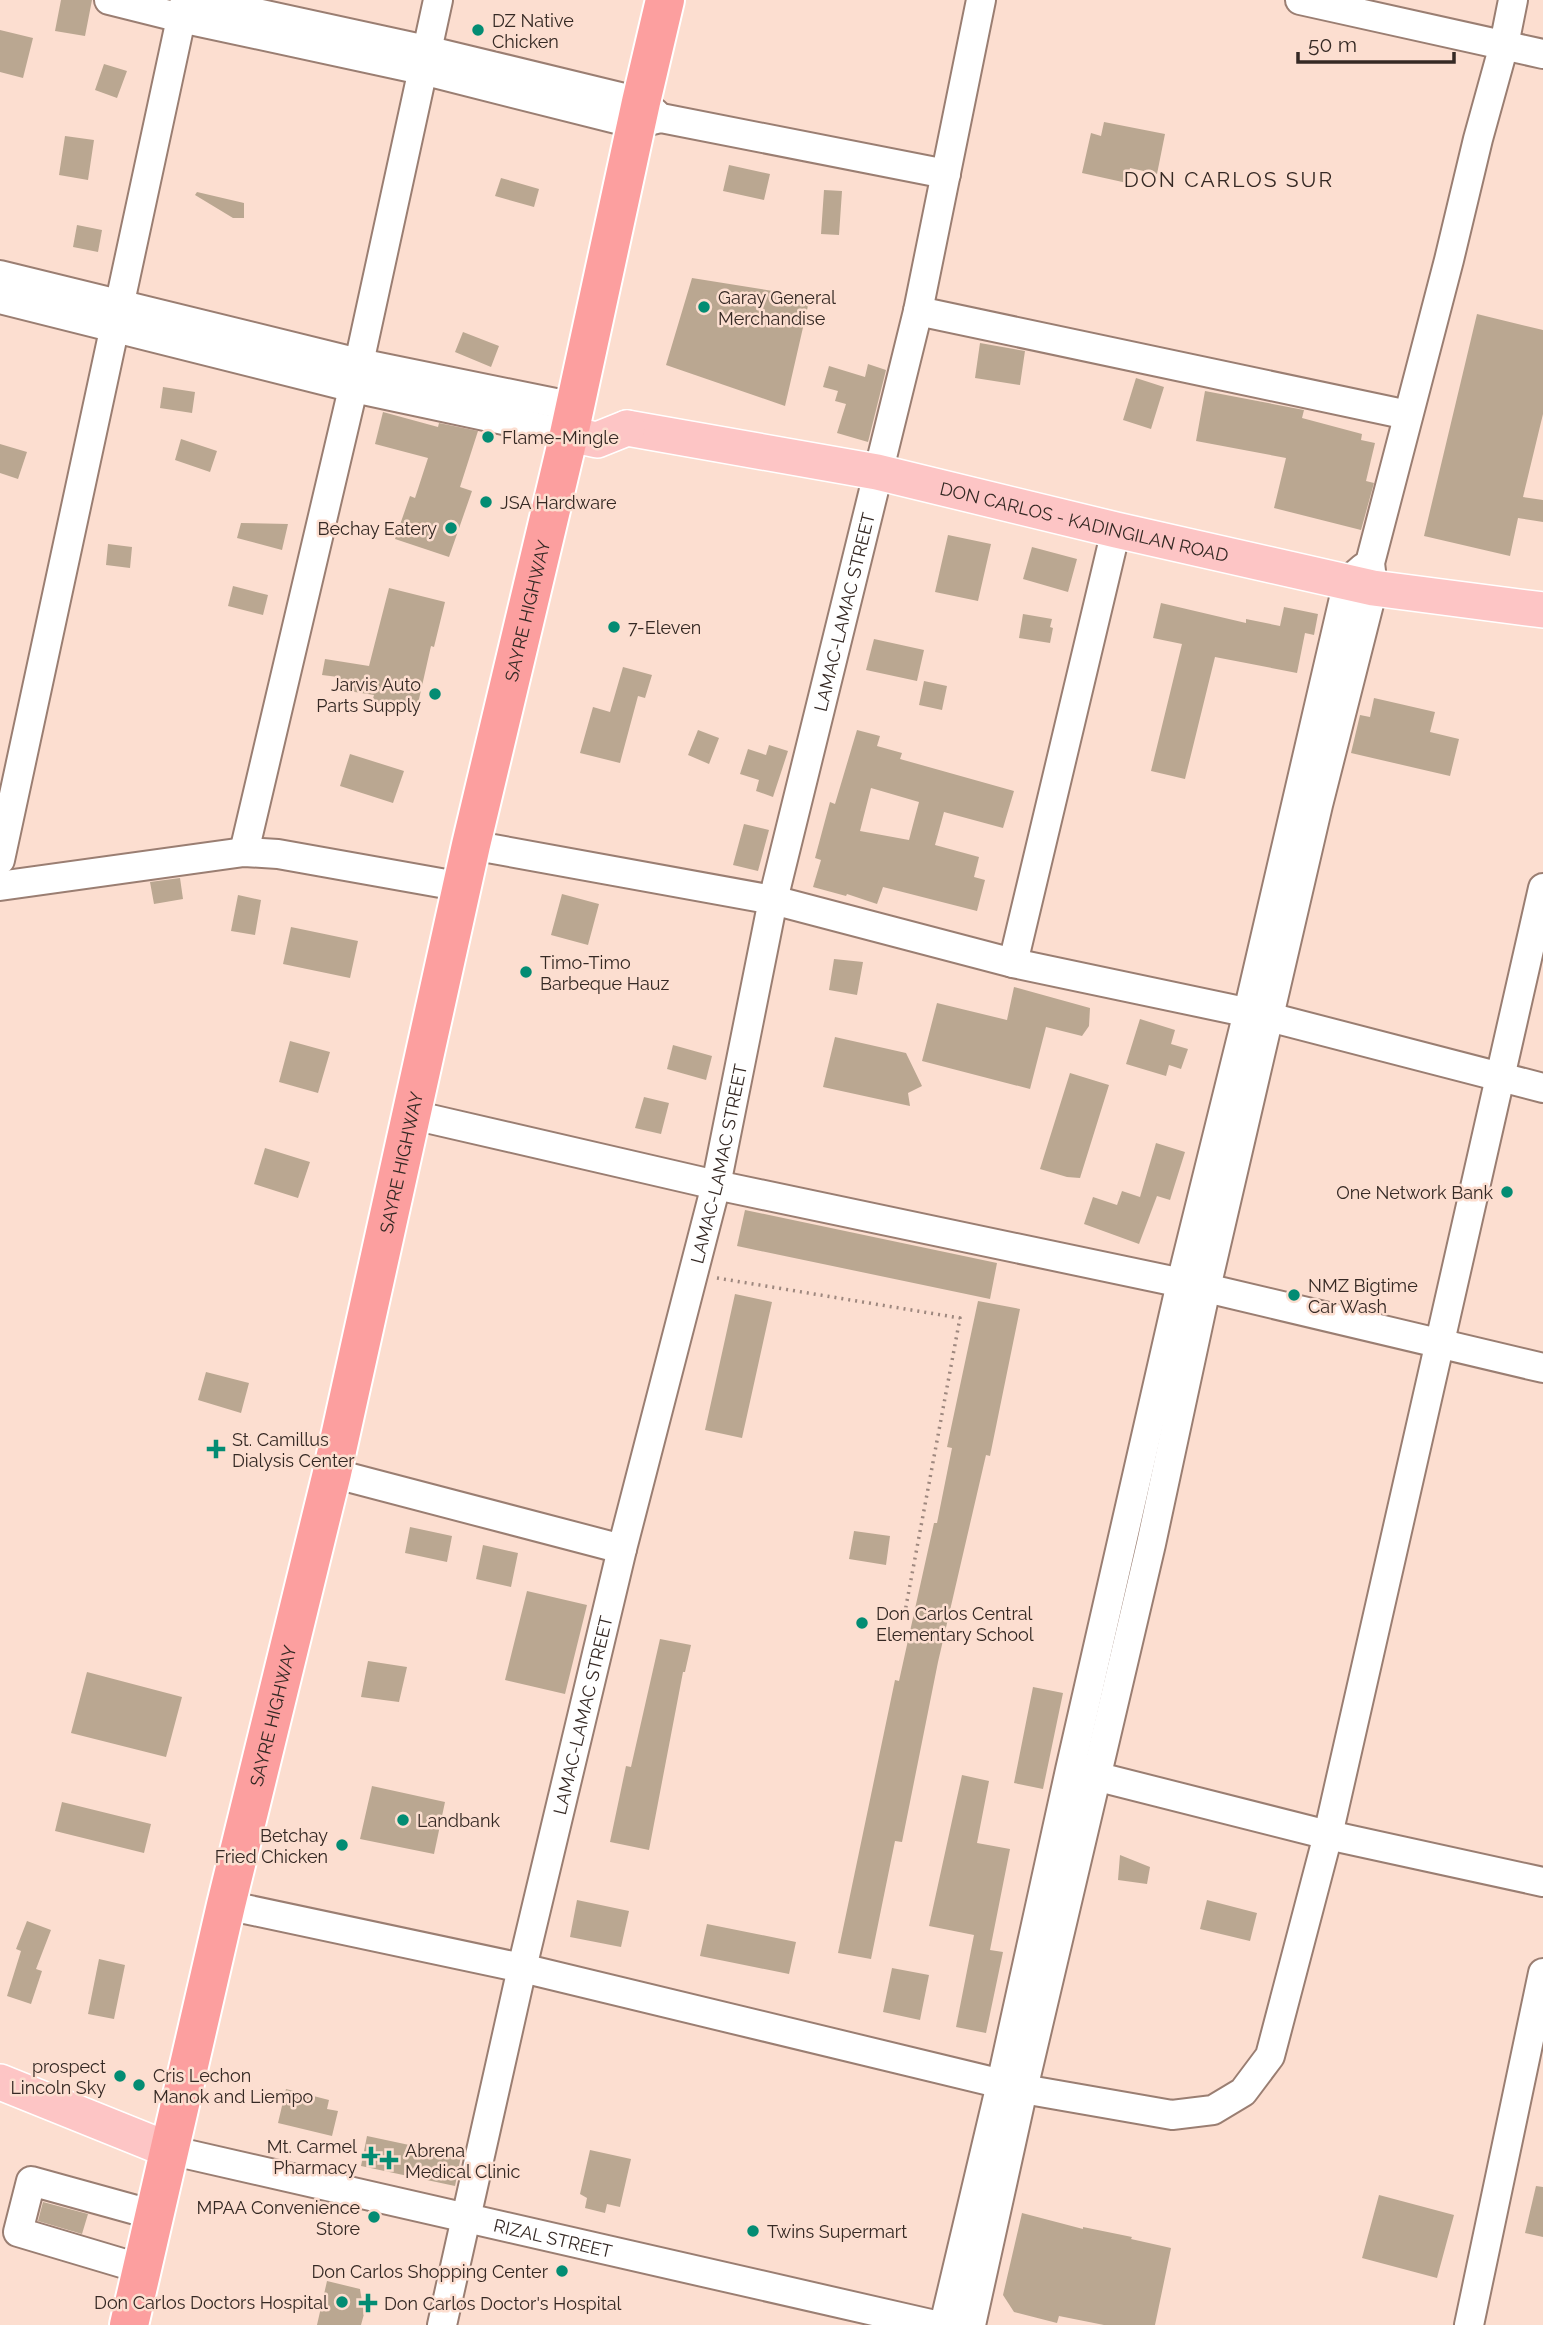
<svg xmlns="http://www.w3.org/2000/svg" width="1543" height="2325" font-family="Raleway,sans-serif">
	<rect width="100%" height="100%" fill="#fcded0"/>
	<path fill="#baa791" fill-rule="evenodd" d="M61,0h31l-7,36 -30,-5z
		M0,30l33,8 -10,40 -23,-6z
		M104,64l23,7 -10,27 -22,-8z
		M1104,122l61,12 -8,40 -27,-6 -3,15 -45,-10 9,-40 10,3z
		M65,136l29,4 -6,40 -29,-5z
		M729,165l41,9 -6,26 -41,-9z
		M501,178l38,11 -5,18 -39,-11z
		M824,190l18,1 -3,44 -18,-1z
		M197,192l47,11v15h-11l-38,-23z
		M77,225l25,5 -4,22 -25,-5z
		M692,278l118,19 -25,109 -119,-41z
		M1477,314l66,16v84l-20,83 20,3v22l-25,-4 -8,38 -86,-20z
		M463,332l36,14 -8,21 -36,-15z
		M980,343l45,8 -5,34 -45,-7z
		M868,364l18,6 -18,72 -31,-9 9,-29 -11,-3 3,-10 -15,-4 6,-21 36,11z
		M1136,378l28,9 -13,42 -28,-9z
		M163,387l32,5 -3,21 -32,-5z
		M1205,391l99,19 -2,8 60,16 -1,6 14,3 -9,38 8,2 -13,47 -87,-22 12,-50 -90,-17z
		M383,412l55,15 1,-4 39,8 -18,56 12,4 -23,66 -54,-18 15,-43 5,2 13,-40 -53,-14z
		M181,439l36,12 -7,21 -35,-12z
		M0,444l27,8 -9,27 -18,-6z
		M241,523l47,1 -6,26 -45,-12z
		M948,535l43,9 -13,57 -43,-9z
		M108,544l24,3 -2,21 -24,-3z
		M1032,547l45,12 -9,33 -45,-13z
		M233,586l35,9 -5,20 -35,-9z
		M389,588l56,14 -11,45 -3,-1 -14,62 -19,-5 -1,5 -25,-6 2,-7 -38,-6 2,-12 -16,-2 3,-16 44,7z
		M1161,603l85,20v-4l34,7 4,-19 34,7 -4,21 -9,-2 -8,40 -82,-16 -30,122 -34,-8 31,-127 -29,-6z
		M1023,614l29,5 -2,8 3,1 -3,15 -31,-5z
		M874,639l50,11 -7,31 -51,-11z
		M623,667l29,8 -7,23 -7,-2 -18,67 -40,-10 13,-46 17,5z
		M924,681l23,5 -5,24 -23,-5z
		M1374,698l61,14 -5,20 29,7 -9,37 -99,-23 9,-38 10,2z
		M698,730l21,8 -10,26 -21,-9z
		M857,730l23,6 -3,10 25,7 -2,6 114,32 -11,37 -59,-16 -9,33 44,12 -5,20 11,3 -8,31 -94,-24 -6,17 -30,-10 -1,2 -33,-9 8,-27 -6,-2 15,-56 5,2zM871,788l48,14 -10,38 -49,-9z
		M769,745l19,6 -15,46 -17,-6 3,-11 -19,-6 8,-25 18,6z
		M350,754l54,17 -11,32 -53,-17z
		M744,824l25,6 -11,41 -25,-6z
		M180,878l3,21 -29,5 -4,-22z
		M562,894l37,10 -11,41 -37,-10z
		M238,895l23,5 -6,35 -24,-4z
		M291,927l67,14 -8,37 -67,-14z
		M834,959l29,3 -6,33 -28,-5z
		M1014,987l76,21 -1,18 -7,10 -36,-9 -16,62 -108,-28 15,-58 70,17z
		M1140,1019l35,11 -4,14 17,5 -7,20 -12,-4 -3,11 -40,-12z
		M835,1037l71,16 16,33 -14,7 2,13 -87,-19z
		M290,1041l40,11 -12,41 -39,-11z
		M673,1045l39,11 -6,24 -39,-11z
		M1070,1073l39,12 -29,93 -13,-1 -27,-8z
		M644,1097l25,6 -8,31 -26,-6z
		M1156,1143l29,9 -15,48 -13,-4 -18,48 -55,-20 9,-27 24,8 5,-14 18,6z
		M265,1148l45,14 -12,36 -44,-14z
		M745,1210l252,53 -7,36 -253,-53z
		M735,1294l37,8 -30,136 -37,-8z
		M978,1301l42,8 -30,147 -4,-1 -48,207 -36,180 -7,-1 -24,118 -33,-6 57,-273 4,1 35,-158h3l15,-75 -5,-1z
		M206,1372l43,11 -8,30 -43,-13z
		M410,1527l42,9 -5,26 -42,-9z
		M854,1531l36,5 -4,29 -37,-6z
		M483,1545l35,8 -7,34 -35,-8z
		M527,1591l60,14 -22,89 -60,-14z
		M660,1639l31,6 -6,27h-2l-34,178 -39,-8 16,-76 5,1z
		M368,1661l39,6 -8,35 -38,-5z
		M87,1672l95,25 -16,60 -95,-24z
		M1033,1687l30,6 -20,96 -29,-6z
		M962,1775l27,6 -12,62 33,6 -20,101 13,2 -17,81 -30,-6 18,-92 -45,-9z
		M372,1786l73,16 -11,52 -74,-15z
		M62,1802l89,22 -7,29 -89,-22z
		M1120,1855l30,12 -3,17 -29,-4z
		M577,1900l52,11 -8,36 -51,-10z
		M1207,1900l50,13 -7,28 -50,-12z
		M27,1921l24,9 -15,39 6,2 -11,33 -24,-8 14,-45 -5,-2z
		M707,1924l89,18 -7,32 -89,-18z
		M99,1959l26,6 -11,54 -26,-5z
		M892,1968l37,7 -9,45 -37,-8z
		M286,2089l43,11 -2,9 11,2 -6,25 -54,-13z
		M367,2136l94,20 -6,30 -94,-20z
		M590,2150l41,9 -11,48 -13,-3 -2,9 -20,-5 2,-10 -7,-4z
		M1536,2186l7,1v50l-18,-4z
		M1379,2195l75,20 -17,63 -75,-20z
		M43,2202l45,12 -6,20 -44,-13z
		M1022,2213l61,16v-2l49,10 -1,2 40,9 -16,77h-51l-45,-9 -2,7 -43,-11 -11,-17z
		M327,2281l33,8 4,25 -3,11h-44z"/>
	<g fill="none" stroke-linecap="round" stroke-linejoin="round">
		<g stroke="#9a7e72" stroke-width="32">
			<g id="minor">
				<path d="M109,0l72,18 241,52 214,54 25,-6 285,56"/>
				<path d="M197,0l229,50 215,52 14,11"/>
				<path d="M1300,0l243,54"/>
				<path d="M0,275l359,88 216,44"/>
				<path d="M0,299l354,89 215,46"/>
				<path d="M918,311l490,104"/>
				<path d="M471,845l302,55 240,63 256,54 274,71"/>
				<path d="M244,852l115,-489 79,-363"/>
				<path d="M0,860l185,-860"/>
				<path d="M0,886l244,-34 34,2 185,33"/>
				<path d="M1013,963l103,-433"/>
				<path d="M413,1115l303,70 490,103 337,80"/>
				<path d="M332,1473l290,76"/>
				<path d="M1079,1772l249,63 215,47"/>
				<path d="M226,1905l296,63 501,121 149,26 41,-5 30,-18 27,-36 58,-221 215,-947"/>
				<path id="s1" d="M169,2150l766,175"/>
				<path d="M142,2269l-124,-37 13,-51 123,34"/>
				<path id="s2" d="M442,2325l80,-357 100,-419 94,-364 57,-285 145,-589 63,-311"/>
				<path d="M944,2325l57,-241 69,-314 111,-487 67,-271 100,-431 15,-13"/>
				<path d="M971,2325l52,-236 128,-545 55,-256 112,-483 55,-217 -3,-25 79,-303 29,-121 26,-94 9,-45"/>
				<path d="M1469,2325l74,-352"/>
			</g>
		</g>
		<g stroke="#fff" stroke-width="38">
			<g id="major">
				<path id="s3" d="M627,428l250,44 239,58 257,58 170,22"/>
				<path d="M569,434l28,6 30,-12"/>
				<path d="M0,2082l169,68"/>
			</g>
		</g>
		<g stroke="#fff" stroke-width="42">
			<g id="highway">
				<path id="s4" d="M129,2325l97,-420 106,-432 139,-628 98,-411 72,-332 24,-102"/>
			</g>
		</g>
		<path stroke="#9d877e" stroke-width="3.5" stroke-dasharray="2 5" stroke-linecap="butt" d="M717,1278l243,40 -56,299"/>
		<use href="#minor" stroke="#fff" stroke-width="28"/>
		<use href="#major" stroke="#fdc5c5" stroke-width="35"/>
		<use href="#highway" stroke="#fc9f9f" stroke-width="38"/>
	</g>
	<g fill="#038c73" stroke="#fcded0" stroke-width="2.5">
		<circle cx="478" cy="30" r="7"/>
		<circle cx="704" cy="307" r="7"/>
		<circle cx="488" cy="437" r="7"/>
		<circle cx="486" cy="502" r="7"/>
		<circle cx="451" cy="528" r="7"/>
		<circle cx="614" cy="627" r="7"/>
		<circle cx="435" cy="694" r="7"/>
		<circle cx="526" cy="972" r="7"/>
		<circle cx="1507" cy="1192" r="7"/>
		<circle cx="1294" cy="1295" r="7"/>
		<path d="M212.5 1438.5h7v7h7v7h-7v7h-7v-7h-7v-7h7z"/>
		<circle cx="862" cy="1623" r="7"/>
		<circle cx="403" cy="1820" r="7"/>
		<circle cx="342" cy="1845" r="7"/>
		<circle cx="120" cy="2076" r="7"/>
		<circle cx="139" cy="2085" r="7"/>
		<path d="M367.5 2145.5h7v7h7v7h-7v7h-7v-7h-7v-7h7z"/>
		<path d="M385.5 2149.5h7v7h7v7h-7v7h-7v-7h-7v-7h7z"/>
		<circle cx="374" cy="2217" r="7"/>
		<circle cx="753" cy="2231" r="7"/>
		<circle cx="562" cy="2271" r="7"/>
		<circle cx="342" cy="2302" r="7"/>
		<path d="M364.5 2292.5h7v7h7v7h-7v7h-7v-7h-7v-7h7z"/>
	</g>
	<g text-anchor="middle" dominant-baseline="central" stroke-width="5" stroke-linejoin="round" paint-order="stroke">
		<g font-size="18" fill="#352924" stroke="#fcded0" text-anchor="start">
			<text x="492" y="20">DZ Native<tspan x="492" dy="21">Chicken</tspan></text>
			<text x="718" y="297">Garay General<tspan x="718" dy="21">Merchandise</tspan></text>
			<text x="502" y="437">Flame-Mingle</text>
			<text x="500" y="502">JSA Hardware</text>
			<text x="437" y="528" text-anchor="end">Bechay Eatery</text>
			<text x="628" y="627">7-Eleven</text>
			<text x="421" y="684" text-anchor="end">Jarvis Auto<tspan x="421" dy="21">Parts Supply</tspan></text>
			<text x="540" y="962">Timo-Timo<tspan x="540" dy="21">Barbeque Hauz</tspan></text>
			<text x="1493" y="1192" text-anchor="end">One Network Bank</text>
			<text x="1308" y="1285">NMZ Bigtime<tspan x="1308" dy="21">Car Wash</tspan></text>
			<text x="232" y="1439">St. Camillus<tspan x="232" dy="21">Dialysis Center</tspan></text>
			<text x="876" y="1613">Don Carlos Central<tspan x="876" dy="21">Elementary School</tspan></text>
			<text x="417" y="1820">Landbank</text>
			<text x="328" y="1835" text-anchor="end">Betchay<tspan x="328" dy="21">Fried Chicken</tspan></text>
			<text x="106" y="2066" text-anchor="end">prospect<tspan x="106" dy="21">Lincoln Sky</tspan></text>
			<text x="153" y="2075">Cris Lechon<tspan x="153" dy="21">Manok and Liempo</tspan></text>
			<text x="357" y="2146" text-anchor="end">Mt. Carmel<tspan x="357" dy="21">Pharmacy</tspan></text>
			<text x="405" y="2150">Abrena<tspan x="405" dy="21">Medical Clinic</tspan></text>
			<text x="360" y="2207" text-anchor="end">MPAA Convenience<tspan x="360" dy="21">Store</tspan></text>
			<text x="767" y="2231">Twins Supermart</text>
			<text x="548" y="2271" text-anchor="end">Don Carlos Shopping Center</text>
			<text x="328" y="2302" text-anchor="end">Don Carlos Doctors Hospital</text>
			<text x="384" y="2303">Don Carlos Doctor's Hospital</text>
		</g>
		<g font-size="18" fill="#352924" stroke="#fcded0">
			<text stroke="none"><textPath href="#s3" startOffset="467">DON CARLOS - KADINGILAN ROAD</textPath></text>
			<text stroke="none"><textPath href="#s4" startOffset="1760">SAYRE HIGHWAY</textPath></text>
			<text stroke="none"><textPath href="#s2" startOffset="1760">LAMAC-LAMAC STREET</textPath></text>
			<text stroke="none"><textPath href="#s4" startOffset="1194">SAYRE HIGHWAY</textPath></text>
			<text stroke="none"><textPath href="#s2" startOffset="1194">LAMAC-LAMAC STREET</textPath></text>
			<text stroke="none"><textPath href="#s2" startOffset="626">LAMAC-LAMAC STREET</textPath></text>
			<text stroke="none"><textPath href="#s4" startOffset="626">SAYRE HIGHWAY</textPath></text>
			<text stroke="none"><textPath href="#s1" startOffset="394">RIZAL STREET</textPath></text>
		</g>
		<g font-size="21" letter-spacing="2" fill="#352924" stroke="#fcded0">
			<text x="1229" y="179">DON CARLOS SUR</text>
		</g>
	</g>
	<path d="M1298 52v10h156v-10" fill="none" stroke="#352924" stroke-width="3.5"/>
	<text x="1308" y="52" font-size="21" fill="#352924" stroke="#fcded0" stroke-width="5" paint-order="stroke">50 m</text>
</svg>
